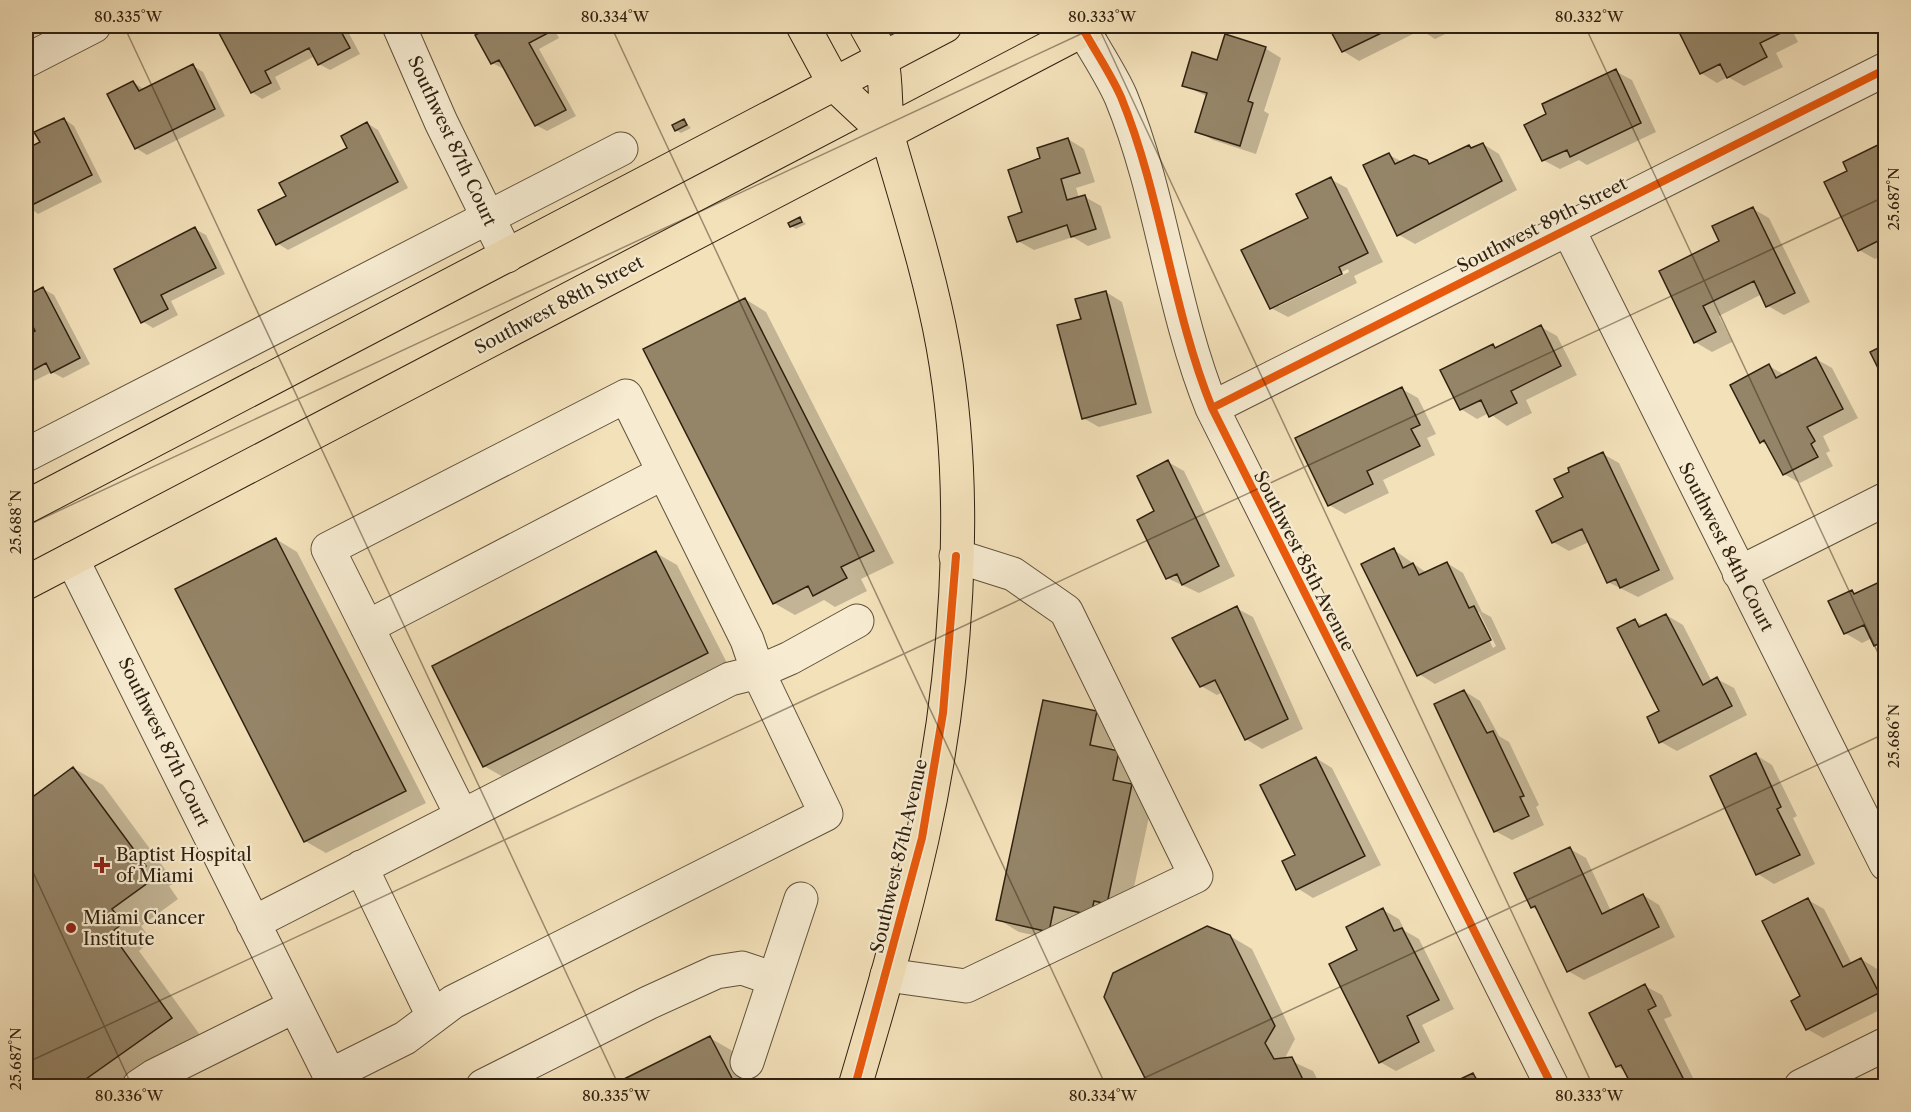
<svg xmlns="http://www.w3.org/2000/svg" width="1911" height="1112" font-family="'Libre Caslon Text',serif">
	<rect width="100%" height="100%" fill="#f3e1ba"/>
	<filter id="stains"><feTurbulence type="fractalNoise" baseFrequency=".00333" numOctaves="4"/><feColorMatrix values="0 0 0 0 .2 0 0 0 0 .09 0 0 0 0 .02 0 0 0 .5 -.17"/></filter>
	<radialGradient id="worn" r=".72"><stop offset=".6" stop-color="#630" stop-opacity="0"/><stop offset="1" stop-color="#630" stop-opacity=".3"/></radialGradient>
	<path fill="#0003" fill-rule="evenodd" d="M237,26h108l15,28 -30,16 -11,-6 -4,-8 -40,21 6,12 -19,10 -10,-7 -31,-58z
		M497,26h55l7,12 -20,11 37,67 -29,15 -11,-6 -32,-56 -12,-6 -15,-27z
		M1330,26h132l-27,13 -14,-9 -62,31 -16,-10z
		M1684,26h106l8,16 -22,11 7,14 -39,19 -16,-9 -11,6 -16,-10 -22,-45z
		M1265,48l16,10 -17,53 5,3 -13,40 -43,-14 -16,-9 11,-34 -24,-12 34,-23z
		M193,66l10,6 22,44 -78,39 -11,-7 -3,-66 12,8z
		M1615,71l17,9 24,52 -69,33 -8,-5 -19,9 -17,-9 5,-45z
		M64,119l10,7 28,56 -64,32 -12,-9v-54l16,-8z
		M684,121l7,7 -10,5 -5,-3z
		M367,123l11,7 30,58 -120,62 -11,-7 11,-46 61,-49z
		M1068,139l16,10 11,33 -19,6 3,10 6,-1 16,9 10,32 -23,8 -15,-9 -39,13 -16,-9 6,-28 18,-54z
		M1886,143v111l-11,5 -16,-9 -10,-78z
		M1483,144l16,10 18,36 -102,54 -16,-9 -10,-80 14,7h24l5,3 37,-18 4,2z
		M1330,179l17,9 36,74 -29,14 3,7 -69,34 -17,-9zM1348,269l1,3 -70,34v-3z
		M1753,209l16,9 41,84 -26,13 -16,-9 -6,-12 -43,22 13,26 -20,10 -17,-10 -34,-71 60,-29z
		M800,219l6,5 -10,5 -5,-3z
		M195,229l11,6 19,39 -54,27 7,14 -25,13 -11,-7z
		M43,289l11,6 36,69 -27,14 -11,-6 -26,13v-47l11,-6 -11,-23v-11z
		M1106,292l16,10 30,111 -53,14 -16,-9 -1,-98z
		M745,299l21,13 128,251 -33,16 6,12 -32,16 -11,-7 -29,15 -21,-12z
		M1541,327l16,9 20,39 -51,25 6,13 -25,13 -18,-13 -12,6 -16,-10 31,-63 6,3z
		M1816,359l16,9 26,50 -35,18 7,15 -4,2 7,13 -33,17 -16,-9 -15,-28 -8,-4 8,-76 16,9z
		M1402,389l16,9 18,36 -9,4 8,17 -52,25 6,13 -44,21 -16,-9z
		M1603,454l16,9 55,116 -36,18 -30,-15 -19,-40 -20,9 -16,-9 12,-44z
		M1168,462l16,9 51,105 -36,17 -32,-15 -11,-66z
		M276,539l21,13 129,251 -100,50 -21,-12z
		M1394,550l33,23 20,-10 16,10 19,39 9,5 15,32 -71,35 -16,-10zM1476,612h3l17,34 -3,2z
		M656,553l21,12 51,100 -223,113 -21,-12z
		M1886,579v72l-11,-6 -3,-7 -10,5 -17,-10 -15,-31 22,-11 5,3z
		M1236,608l17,9 50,112 -41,20 -16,-10 -23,-47 -6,3 -16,-9z
		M1666,615l17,10 29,57 5,-3 17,9 13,27 -70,36 -16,-9v-31l-26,-90 10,5z
		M1464,691l16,10 19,35 10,6 30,63 -3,2 8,18 -32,15 -17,-9z
		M1096,713l21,12 -5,26 7,2 34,45 -25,117 -58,28 -51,-11 -21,-13z
		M1756,755l16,10 25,51 -4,2 22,46 -41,20 -16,-10z
		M1316,758l16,10 49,97 -68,33 -16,-10z
		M73,768l30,17 72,98 -6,3 9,13 -37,27 10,14 -12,11 61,84 -71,51h-103v-282z
		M1570,849l16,9 25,53 32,-16 16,10 16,32 -91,43 -16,-9 -30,-60 -6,-4z
		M1808,900l16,9 28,55 9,-5 16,10 9,16v22l-63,31 -16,-9 -4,-32z
		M1383,910l16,9 6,12 14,8 35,70 -32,16 13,26 -39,20 -16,-9 -21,-111z
		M1230,936l22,13 43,90 -9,17 1,3 26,12 8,15h-170l-45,-89z
		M1645,986l17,9 10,21 -8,3 33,67h-63l-8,-14 -9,-6z
		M710,1038l21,12 19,36h-137z
		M1473,1075l17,11h-41z
		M254,1083l6,3h-13z"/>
	<path fill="#958568" stroke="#2f2110" stroke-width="1.5" d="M233,26h105l12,22 -32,17 -9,-17 -44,23 6,12 -20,10 -32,-60z
		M494,26h52l4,6 -21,11 37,67 -31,16 -36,-66 -8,4 -16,-29z
		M1328,26h68l-54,26z
		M1681,26h98l4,6 -23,11 7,14 -40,21 -7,-14 -20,10 -23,-46z
		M1225,34l41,13 -18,54 5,2 -13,43 -45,-14 12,-39 -25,-7 10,-34 25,8z
		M193,64l22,45 -80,40 -28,-55 26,-13 6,10z
		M1616,69l25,54 -71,34 -3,-7 -25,11 -18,-36 22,-11 -4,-10z
		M64,118l28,57 -66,33v-59l14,-7 -6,-10z
		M684,119l3,6 -12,6 -3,-6z
		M367,122l31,60 -122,63 -18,-35 28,-14 -7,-13 68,-35 -6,-12z
		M1068,138l12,35 -19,6 6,21 18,-5 11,34 -25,8 -4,-12 -50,17 -9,-25 14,-5 -14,-42 32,-12 -3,-10z
		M1886,141v96l-28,14 -34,-69 23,-11 -4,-9z
		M1483,143l19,38 -105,55 -34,-71 26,-12 6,11 19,-9 13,5 2,4 40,-19 2,3z
		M1331,177l37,76 -29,14 3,7 -72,35 -29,-59 67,-32 -12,-24z
		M1753,207l42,86 -29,14 -12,-26 -51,25 13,26 -22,11 -35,-72 60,-30 -7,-15z
		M800,217l2,5 -12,5 -2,-4z
		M195,227l21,41 -55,27 7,14 -27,14 -27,-54z
		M43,287l37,71 -29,15 -5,-10 -20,11v-38l9,-5 -9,-19v-16z
		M1106,291l30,113 -54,15 -25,-94 24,-6 -6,-20z
		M745,298l129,253 -33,16 6,11 -34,18 -5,-10 -35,18 -130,-255z
		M1541,325l20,41 -50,25 6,12 -28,14 -8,-17 -21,10 -20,-40 53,-26 2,4z
		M1886,344v40l-16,-32z
		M1816,357l27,52 -36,18 8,14 -4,3 7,13 -35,18 -19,-35 -4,3 -30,-58 39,-21 7,14z
		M1402,387l18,38 -9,4 9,17 -53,25 6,13 -45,22 -33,-68z
		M1603,452l56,118 -39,18 -4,-9 -9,4 -25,-54 -30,14 -16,-32 27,-14 -9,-18 15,-7 -1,-4z
		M1168,460l51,106 -37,19 -5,-11 -11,5 -29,-59 17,-9 -17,-35z
		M276,538l130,253 -102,51 -129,-253z
		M1394,548l9,20 10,-5 6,12 28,-13 22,46 5,-2 17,34 -74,36 -56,-112z
		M656,551l52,102 -225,114 -51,-101z
		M1886,576v64l-12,6 -10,-21 -20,9 -16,-33 24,-11 2,4 30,-14z
		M1237,606l51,113 -43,21 -30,-60 -15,7 -28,-49z
		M1666,614l37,71 14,-8 15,29 -73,37 -12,-26 12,-6 -42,-83 18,-9 4,8z
		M1464,690l23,43 6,-2 31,65 -4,1 9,19 -35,16 -60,-128z
		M1043,700l54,11 -7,34 29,6 -6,29 19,4 -25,120 -13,-3 -3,14 -37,-8 -5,25 -53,-12z
		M1756,753l25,54 -4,2 23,46 -44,20 -46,-99z
		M1316,757l49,99 -69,34 -14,-29 13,-6 -35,-70z
		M73,767l73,99 -6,3 9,13 -37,27 11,14 -12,10 61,85 -96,68h-50v-284z
		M1570,847l32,67 41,-20 16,33 -92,45 -32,-66 -4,2 -17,-35z
		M1808,898l35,69 18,-9 18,35 -73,37 -15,-29 9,-5 -38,-75z
		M1383,908l11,23 8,-3 37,72 -32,16 12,26 -40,21 -50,-99 28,-14 -11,-23z
		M1207,926l23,9 45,91 -10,17 9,16 18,-2 14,29h-157l-45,-89 9,-24z
		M1645,984l11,22 -8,4 35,68 -5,3 3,5h-49l-11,-21 -5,2 -27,-54z
		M710,1036l26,50h-126z
		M1473,1073l7,13h-34l6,-3z"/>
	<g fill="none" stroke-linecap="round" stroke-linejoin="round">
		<g stroke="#60513a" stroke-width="35">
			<path id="minor" d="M399,26l42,96 66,134
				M1083,29c12,22 28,45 38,68 41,100 50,210 91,311l340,678
				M26,61l68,-35
				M1568,229l318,635
				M1212,408l674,-339
				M26,455l595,-306
				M72,559l263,527
				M1739,573l147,-74
				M367,627l296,-154
				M462,816l-134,-267 298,-153 121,244 11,32 32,-14 67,-37
				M361,867l72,149
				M253,923l477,-244 28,-7 68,142 -373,188 -48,36 -76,38
				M887,975l79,11 230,-110 -130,-265 -53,-37 -57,-18
				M747,1062l54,-163
				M139,1086l15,-10 141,-70
				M483,1086l165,-83 68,-31 26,-4 32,11
				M1801,1086l85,-42"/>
		</g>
		<g stroke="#2f2110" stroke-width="35">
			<path id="major" d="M803,26l32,59 51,48
				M26,507l919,-481
				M26,583l1065,-557
				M855,1086c24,-81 48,-163 67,-247 34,-152 49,-339 21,-493 -12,-66 -32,-130 -51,-195 -9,-30 -4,-60 -10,-91 -2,-12 -11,-24 -16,-34"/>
		</g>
		<use href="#minor" stroke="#f7ecd2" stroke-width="33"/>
		<use href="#major" stroke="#f3e1ba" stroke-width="33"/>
		<g stroke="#f7ecd2" stroke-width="11">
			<path id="cycleway" d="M1083,29c12,22 28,45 38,68 41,100 50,210 91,311l340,678
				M1212,408l674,-339
				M855,1086l67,-248 21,-125 13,-157"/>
		</g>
		<use href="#cycleway" stroke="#e8590c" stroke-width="8"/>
	</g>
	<path fill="none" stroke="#2f2110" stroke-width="1.5" stroke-opacity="0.45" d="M124,26l495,1060M611,26l495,1060M1098,26l495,1060M1585,26l301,644M26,526l1072,-500M26,857l106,229M26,1063l1860,-867M1127,1086l759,-353"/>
	<g fill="#8f2418" stroke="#f7ecd2" stroke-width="2">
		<path d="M99 856h6v6h6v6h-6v6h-6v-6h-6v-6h6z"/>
		<circle cx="71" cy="928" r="6"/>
	</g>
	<g text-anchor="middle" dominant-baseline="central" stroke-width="4.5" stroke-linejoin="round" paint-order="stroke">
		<g font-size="18" fill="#2f2110" stroke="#f7ecd2">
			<text transform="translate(452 141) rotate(65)">Southwest 87th Court</text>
			<text transform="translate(1542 225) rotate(-27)">Southwest 89th Street</text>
			<text transform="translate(559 305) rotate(-28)">Southwest 88th Street</text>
			<text transform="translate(1726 547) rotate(63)">Southwest 84th Court</text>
			<text transform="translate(1304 561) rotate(63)">Southwest 85th Avenue</text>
			<text transform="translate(164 742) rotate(64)">Southwest 87th Court</text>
			<text transform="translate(899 856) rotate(-77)">Southwest 87th Avenue</text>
		</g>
		<g font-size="18" fill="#2f2110" stroke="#f7ecd2" text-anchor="start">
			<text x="116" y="855">Baptist Hospital<tspan x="116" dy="21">of Miami</tspan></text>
			<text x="83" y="918">Miami Cancer<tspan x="83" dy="21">Institute</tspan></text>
		</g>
	</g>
	<rect width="1911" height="1112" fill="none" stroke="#f3e1ba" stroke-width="66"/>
	<rect x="33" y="33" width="1845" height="1046" fill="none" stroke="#2f2110" stroke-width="2"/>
	<g font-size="15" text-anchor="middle" fill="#2f2110">
		<text x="128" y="22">80.335°W</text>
		<text x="615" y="22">80.334°W</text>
		<text x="1102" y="22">80.333°W</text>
		<text x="1589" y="22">80.332°W</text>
		<text transform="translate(1894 199) rotate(-90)" y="5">25.687°N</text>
		<text transform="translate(16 522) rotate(-90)" y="5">25.688°N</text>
		<text transform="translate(1894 736) rotate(-90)" y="5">25.686°N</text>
		<text transform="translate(16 1059) rotate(-90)" y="5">25.687°N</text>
		<text x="129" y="1101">80.336°W</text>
		<text x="616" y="1101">80.335°W</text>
		<text x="1103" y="1101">80.334°W</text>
		<text x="1589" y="1101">80.333°W</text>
	</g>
	<rect width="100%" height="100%" filter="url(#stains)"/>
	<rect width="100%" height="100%" fill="url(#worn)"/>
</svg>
